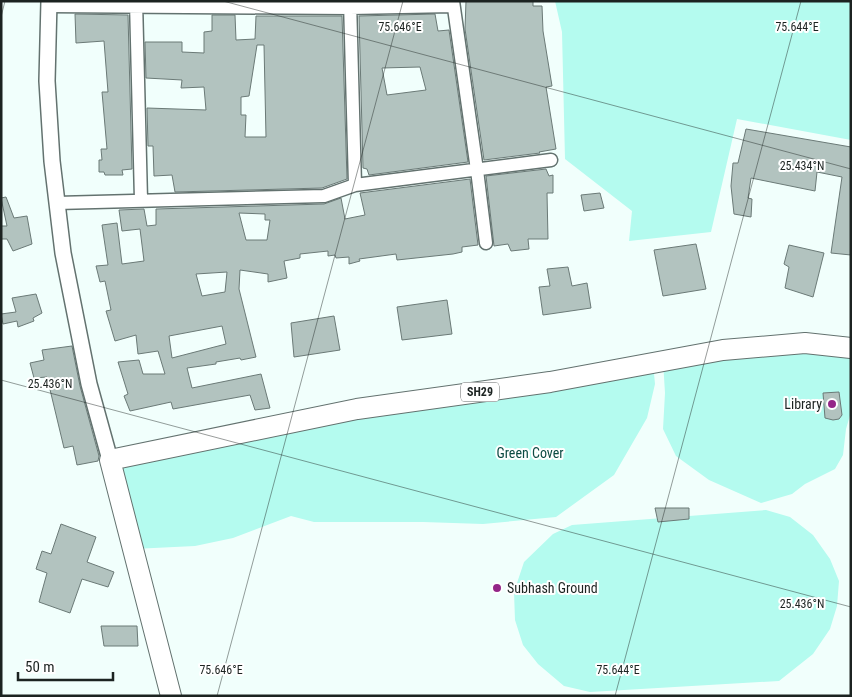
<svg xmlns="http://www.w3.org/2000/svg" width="852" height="697" font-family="'Roboto Condensed',sans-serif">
	<rect width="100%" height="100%" fill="#f1fffc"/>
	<path fill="#b4fbef" d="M555,1h296v139l-114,-21 -26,113 -82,9 3,-30 -67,-52 -3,-127z
		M851,348v64l-5,17 -3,26 -8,14 -30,15 -13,10 -31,9 -52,-23 -33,-24 -13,-27 2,-36 -2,-32z
		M653,363l2,21 -8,34 -33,57 -58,42 -73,7 -60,-2h-109l-23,-6 -58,22 -38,8 -62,3 -23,-89z
		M766,510l24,7 23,18 17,24 9,22 -2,25 -7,23 -17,25 -34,27 -189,11 -26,-6 -26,-22 -15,-19 -8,-25 -1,-28 10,-30 29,-28 19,-9z"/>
	<path fill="#b2c3bf" stroke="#6b7a77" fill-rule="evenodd" d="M466,1h67v5h9l1,25 9,55 -6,1 10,62 -17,3 1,1 -56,7 -19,-131z
		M75,14l53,1 4,154 -10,1 1,5h-18l-1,-3h-5v-12h3l-1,-11h6l-5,-57h6l-4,-51 -28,2z
		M435,14l3,17 11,-1 19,132 -99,13 -2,-6 -4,-1 -4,-152zM420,67l6,23 -39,5 -5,-27z
		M212,15h23l1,25 19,-1 1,-23h86l5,163 -25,9 -147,4 -3,-17 -18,1 -1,-30h-5l-1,-38 59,2 -2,-23 -23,1 1,-8 -36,-2 -1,-36h37v10l22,1v-21l8,-1zM257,45h7l2,92h-21l1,-22h-5v-18l8,-1z
		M746,129l105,18v108l-20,-2 11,-76 -25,-5 -2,19 -64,-13 -3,20 4,1 -1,18 -17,-3 -3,-28 2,-23h5z
		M546,169l3,7 4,-1v18h-6l1,46h-20l1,10 -18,2 -3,-7 -14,2 -8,-70z
		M470,179l8,66 -16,2v5l-9,2 -56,6 -1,-6 -37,5 1,2 -11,3v-7l-13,1 -1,-3 -7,1v-5l-28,3v4l-16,3 3,17 -19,4v-8l-28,-4 -1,19 17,68 -15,3 -1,-2 -24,4v2l-29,4 5,20 69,-14 9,34 -15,2 -5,-15 -77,14 -2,-7 -41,9 -6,-15 4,-2 -10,-32 21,-2 4,14h22l-7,-23 -20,3 -2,-19 -21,6 -9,-30 5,-1 -6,-29 -5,1 -4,-16 12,-1 -6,-40 15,-2 5,41 22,-3 -4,-32 -18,2 -3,-21 25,-1 3,17 9,-1v-16l168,-5 17,-6 4,21 20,-4 -5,-22zM239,213l26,1v6h5l-3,20h-21zM227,272l-2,20 -23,4 -6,-22zM222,326l4,18 -54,14 -3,-22z
		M600,193l4,15 -20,3 -3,-16z
		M6,197l8,21 13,-2 5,28 -19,7 -6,-12h-6v-13h6l-6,-28z
		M696,244l10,45 -43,7 -9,-46z
		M789,245l35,8 -11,44 -28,-9 4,-21 -5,-3z
		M568,267l4,19 15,-3 4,25 -48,7 -4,-28 11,-1 -3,-17z
		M36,294l6,19 -9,5 1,3 -16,6 -1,-6 -14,3 -2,-10 15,-2 -4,-14z
		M447,300l5,34 -50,6 -5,-33z
		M334,316l6,34 -46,7 -3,-34z
		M72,346l8,40 19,70 -1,5 -21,4 -4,-19 -9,2 -17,-71 -13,1 -4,-15 14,-3 -2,-10z
		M839,392l3,23 -3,4 -6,1 -8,-2 -2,-25z
		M655,508h34v11l-31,3z
		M61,524l35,13 -9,25 27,10 -6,15 -26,-8 -12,34 -31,-11 8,-29 -11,-4 6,-18 9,3z
		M101,626h36l1,20h-34z"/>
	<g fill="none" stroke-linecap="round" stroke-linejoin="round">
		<g stroke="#63726f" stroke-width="15">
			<path id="minor" d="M136,1l5,199
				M350,1l5,184
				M453,1l24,169 9,73
				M48,6l302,2 103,-2
				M57,203l267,-7 31,-11 196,-25"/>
		</g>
		<g stroke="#63726f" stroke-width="18">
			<path id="tertiary" d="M49,1l-2,80 5,80 11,92 26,131 21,76"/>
		</g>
		<g stroke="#63726f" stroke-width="22">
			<path id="primary" d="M171,696l-61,-236 247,-51 193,-27 173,-32 82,-7 46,5"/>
		</g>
		<use href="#minor" stroke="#fff" stroke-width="12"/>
		<use href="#tertiary" stroke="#fff" stroke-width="15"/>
		<use href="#primary" stroke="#fff" stroke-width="20"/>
	</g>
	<path fill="none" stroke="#1c2321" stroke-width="1" stroke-opacity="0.45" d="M223,1l628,168M1,17l4,-16M1,380l850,227M217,696l186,-695M615,696l186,-695"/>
	<g fill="#942688" stroke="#fff" stroke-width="2">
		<circle cx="832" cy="404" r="5"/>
		<circle cx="497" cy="588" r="5"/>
	</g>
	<g text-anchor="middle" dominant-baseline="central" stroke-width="4" stroke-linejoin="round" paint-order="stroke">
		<rect fill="#fff" stroke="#606564" stroke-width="1" x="461" y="382.5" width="38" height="19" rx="4"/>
		<g font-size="12" font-weight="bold" fill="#1c2321">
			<text x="480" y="392">SH29</text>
		</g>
		<g font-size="14" fill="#1c2321" stroke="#fff" text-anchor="end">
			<text x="822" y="404">Library</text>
			<text x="507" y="588" text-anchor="start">Subhash Ground</text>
		</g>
		<g font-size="14" fill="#0b4a42" stroke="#fff">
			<text x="530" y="453">Green Cover</text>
		</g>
	</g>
	<g font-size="12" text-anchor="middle" fill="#1c2321" stroke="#fff" stroke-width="4" stroke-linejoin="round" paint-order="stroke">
		<text x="400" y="31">75.646°E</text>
		<text x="797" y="31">75.644°E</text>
		<text x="802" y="170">25.434°N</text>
		<text x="50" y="388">25.436°N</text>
		<text x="802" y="608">25.436°N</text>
		<text x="221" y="674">75.646°E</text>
		<text x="618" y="674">75.644°E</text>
	</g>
	<rect width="852" height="697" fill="none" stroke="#1c2321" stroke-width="5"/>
	<path d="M18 672v8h95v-8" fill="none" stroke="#1c2321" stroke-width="2.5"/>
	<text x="25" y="672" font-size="15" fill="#1c2321" stroke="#ffffff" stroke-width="4" paint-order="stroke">50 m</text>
</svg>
